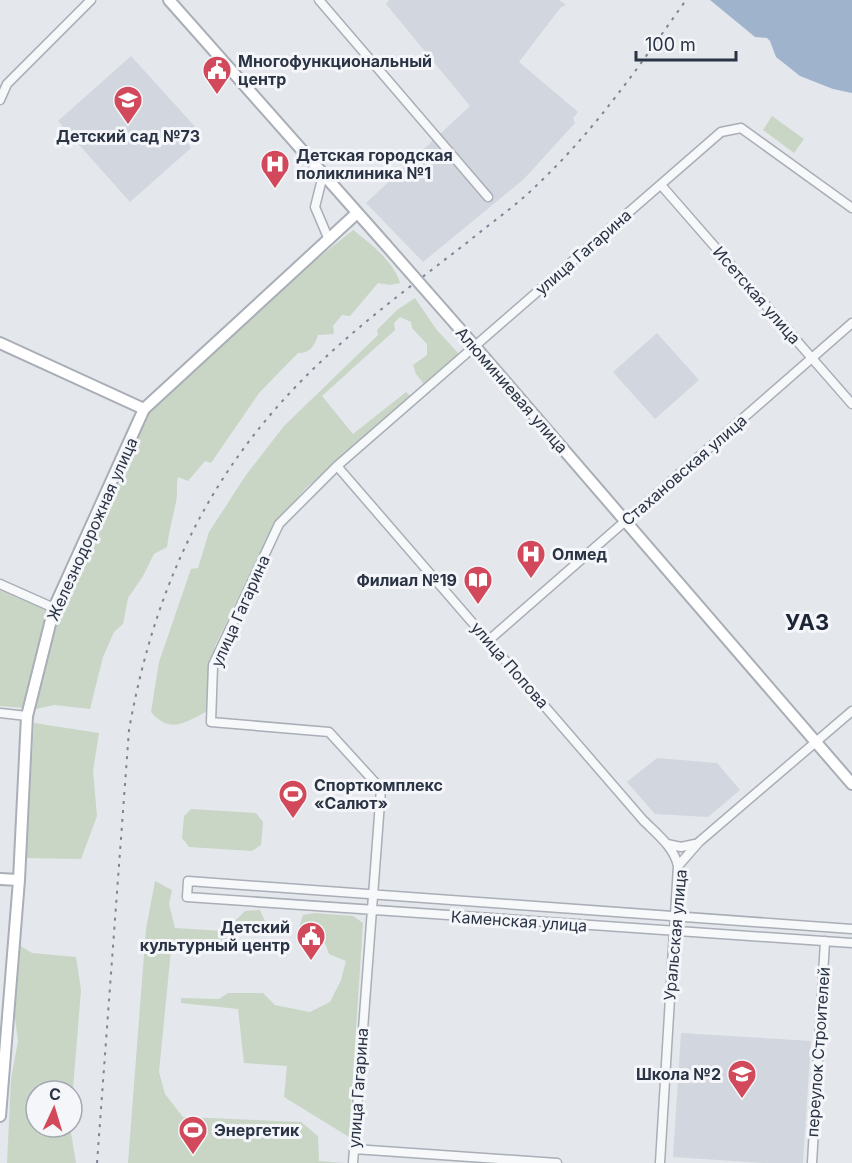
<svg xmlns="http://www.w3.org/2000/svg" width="852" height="1163" font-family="Inter,sans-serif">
	<rect width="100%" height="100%" fill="#e4e7ec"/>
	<path fill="#d2d6de" d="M389,0h170l7,5 -5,2 -42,55 59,50 -5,6 2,5 -51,56 -101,83 -57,-59 104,-97 -84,-102z
		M131,56l67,74 -12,11 5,7 -61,54 -72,-81z
		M657,333l42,47 -44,39 -42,-47z
		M657,758l60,5 23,27 -32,27 -53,-3 -28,-32z
		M681,1033l130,8 -8,122h-39l-91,-6z"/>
	<path fill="#c9d6c5" d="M772,116l32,23 -10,14 -31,-23z
		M353,230c16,12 42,33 47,53l-10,2 -12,-2 -28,33 -8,-1 -9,11 1,8 -16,1c-4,12 -8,18 -20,18l-39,40 -48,70 -6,-2 -17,20 -10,-4c-2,9 0,16 -2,25 -3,15 -7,29 -9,45l-13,7 -11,22 -15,22 -5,26 -9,8 -11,25 -13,52 -36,-4 -18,4 -36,-3v-116l60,26 11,-34 77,-170 148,-136z
		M415,298l21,31 22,24 -4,7 -30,24 -8,-10 -3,-9 14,-10v-11l-15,-16 -1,-6 -11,-5 -6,6 1,7 -73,66 31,38 53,-42 5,5 -105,91 -32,36 -59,122 -9,66c-22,11 -36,22 -55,0l8,-50 32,-93 7,-1 11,-36 37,-57 38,-49 94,-91 -1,-5 20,-20z
		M34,723l65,10 -6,38 4,45 -16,43 -55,-1z
		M191,809l65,4 7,9 -2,23 -9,6 -63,-4 -7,-9 2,-22z
		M155,881l17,9 -3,14 6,24 49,3 3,13h-35l-21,6 -12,122 6,22 18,23 118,5 17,14 1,25 26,2h-217l18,-234z
		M260,910l8,18 -8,7c-12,-1 -20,-3 -25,-14l10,-10z
		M315,913l38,3 10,7 -14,214 -65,-40 3,-31 -43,-3 -6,-54 -57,-6v-5l38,1 9,-6h35l12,12 35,7 20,-10 11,-22 5,-19 -17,-7 -4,-11 -24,-4 -3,-9 5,-15z
		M19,945l13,8 44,4 5,33 -9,112v-11h-36v36h34l6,36h-69l4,-84 7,-38 -4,-30z"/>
	<path fill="#9fb4cc" d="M710,0h142v93l-19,-4 -33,-13 -24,-19 -6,-16 -3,-3 -12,-1z"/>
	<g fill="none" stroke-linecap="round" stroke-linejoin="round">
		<g stroke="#a9aeb7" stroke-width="11">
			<path id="street" d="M319,0l169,197
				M0,100l7,-16 84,-84
				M323,175l-8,32 14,33
				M661,185l191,219
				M337,466l306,354c14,14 31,27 35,46
				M0,584l54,24
				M489,640l363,-317
				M0,713l27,3
				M667,844l14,3 14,-3
				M852,929l-664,-48 -1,16 665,46
				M354,1149l203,14
				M353,1163l28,-374 -52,-57 -118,-10 2,-57 66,-141 58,-58 384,-334 20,-4 111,80
				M660,1163l18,-297 21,-24 153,-131
				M812,1163l13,-222"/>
		</g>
		<g stroke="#a9aeb7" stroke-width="14">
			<path id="secondary" d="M169,0l217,245
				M458,327l394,457
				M0,343l144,66
				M0,879l19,1
				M0,1116l19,-236 8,-164 27,-108 90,-199 213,-196"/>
		</g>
		<use href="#street" stroke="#f7f8fa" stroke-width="8"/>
		<use href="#secondary" stroke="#fff" stroke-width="10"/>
		<path stroke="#7d8696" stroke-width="2" stroke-dasharray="3 6" stroke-linecap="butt" d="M97,1163l32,-433c29,-162 93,-284 218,-392 39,-34 81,-65 122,-97 23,-19 48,-36 69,-57 58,-55 102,-119 148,-184"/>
		<g stroke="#a9aeb7" stroke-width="14" stroke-linecap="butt">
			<path id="secondary-bridge" d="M386,245l72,82"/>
		</g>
		<use href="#secondary-bridge" stroke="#fff" stroke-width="10"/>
	</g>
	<defs>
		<g id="civic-pin" transform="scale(1.5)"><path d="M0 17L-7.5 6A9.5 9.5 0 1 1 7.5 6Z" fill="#d1495b" stroke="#f4f6f9"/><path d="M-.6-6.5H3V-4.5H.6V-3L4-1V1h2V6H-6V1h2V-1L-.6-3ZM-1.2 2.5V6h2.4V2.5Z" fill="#fff"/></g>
		<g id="school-pin" transform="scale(1.5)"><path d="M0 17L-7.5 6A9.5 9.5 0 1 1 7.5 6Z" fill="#d1495b" stroke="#f4f6f9"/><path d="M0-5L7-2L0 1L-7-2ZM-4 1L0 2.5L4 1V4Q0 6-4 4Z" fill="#fff"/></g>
		<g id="hospital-pin" transform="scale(1.5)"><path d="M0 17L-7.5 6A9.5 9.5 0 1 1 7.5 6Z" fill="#d1495b" stroke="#f4f6f9"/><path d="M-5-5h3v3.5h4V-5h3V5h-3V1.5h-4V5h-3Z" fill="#fff"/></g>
		<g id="library-pin" transform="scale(1.5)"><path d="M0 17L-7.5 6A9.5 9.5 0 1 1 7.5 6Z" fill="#d1495b" stroke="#f4f6f9"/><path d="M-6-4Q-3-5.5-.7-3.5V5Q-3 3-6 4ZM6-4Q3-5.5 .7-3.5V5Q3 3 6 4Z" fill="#fff"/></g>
		<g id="stadium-pin" transform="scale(1.5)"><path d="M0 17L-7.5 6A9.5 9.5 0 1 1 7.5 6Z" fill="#d1495b" stroke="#f4f6f9"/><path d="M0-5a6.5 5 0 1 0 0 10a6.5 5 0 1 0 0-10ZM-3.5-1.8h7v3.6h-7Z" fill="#fff"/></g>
	</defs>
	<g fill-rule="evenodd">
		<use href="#civic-pin" x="217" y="70"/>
		<use href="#school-pin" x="128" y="100"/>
		<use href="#hospital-pin" x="275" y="164"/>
		<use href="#hospital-pin" x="531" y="554"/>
		<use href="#library-pin" x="478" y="580"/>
		<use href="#stadium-pin" x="293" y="794"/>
		<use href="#civic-pin" x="311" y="936"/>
		<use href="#school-pin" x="742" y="1074"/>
		<use href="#stadium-pin" x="193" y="1130"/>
	</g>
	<g text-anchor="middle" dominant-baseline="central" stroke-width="6" stroke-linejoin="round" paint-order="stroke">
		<g font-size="16" font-weight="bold" fill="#2b3445" stroke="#f4f6f9" text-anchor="start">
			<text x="238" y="61">Многофункциональный<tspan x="238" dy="18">центр</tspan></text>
			<text x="128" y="136" text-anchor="middle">Детский сад №73</text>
			<text x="296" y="155">Детская городская<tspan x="296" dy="18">поликлиника №1</tspan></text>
			<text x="552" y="554">Олмед</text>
			<text x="457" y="580" text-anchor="end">Филиал №19</text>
			<text x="314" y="785">Спорткомплекс<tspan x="314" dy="18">«Салют»</tspan></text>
			<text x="290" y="927" text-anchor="end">Детский<tspan x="290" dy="18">культурный центр</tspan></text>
			<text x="721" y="1074" text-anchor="end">Школа №2</text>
			<text x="214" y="1130">Энергетик</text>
		</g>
		<g font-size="16" fill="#2b3445" stroke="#f4f6f9">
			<text transform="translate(583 252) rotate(-41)">улица Гагарина</text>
			<text transform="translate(757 295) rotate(49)">Исетская улица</text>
			<text transform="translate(512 390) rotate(49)">Алюминиевая улица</text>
			<text transform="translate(684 470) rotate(-41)">Стахановская улица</text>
			<text transform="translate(92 529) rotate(-66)">Железнодорожная улица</text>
			<text transform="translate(240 611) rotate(-66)">улица Гагарина</text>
			<text transform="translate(510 665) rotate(49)">улица Попова</text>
			<text transform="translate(519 921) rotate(4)">Каменская улица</text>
			<text transform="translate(675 935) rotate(-85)">Уральская улица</text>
			<text transform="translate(818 1052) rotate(-86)">переулок Строителей</text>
			<text transform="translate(358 1088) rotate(-86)">улица Гагарина</text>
		</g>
		<g font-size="22" font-weight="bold" fill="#1d2536" stroke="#f4f6f9">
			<text x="807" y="622">УАЗ</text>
		</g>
	</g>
	<g transform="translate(54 1109) rotate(4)"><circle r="28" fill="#f4f6f9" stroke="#a4a8b1" stroke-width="1.5"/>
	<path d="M0-4.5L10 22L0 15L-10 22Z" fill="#d1495b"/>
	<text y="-9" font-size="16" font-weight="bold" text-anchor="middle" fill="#2b3445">С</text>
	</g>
	<path d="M636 51v9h100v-9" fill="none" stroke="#2b3445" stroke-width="3"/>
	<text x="645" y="51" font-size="18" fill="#2b3445" stroke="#f4f6f9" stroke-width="4.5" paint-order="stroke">100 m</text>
</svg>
